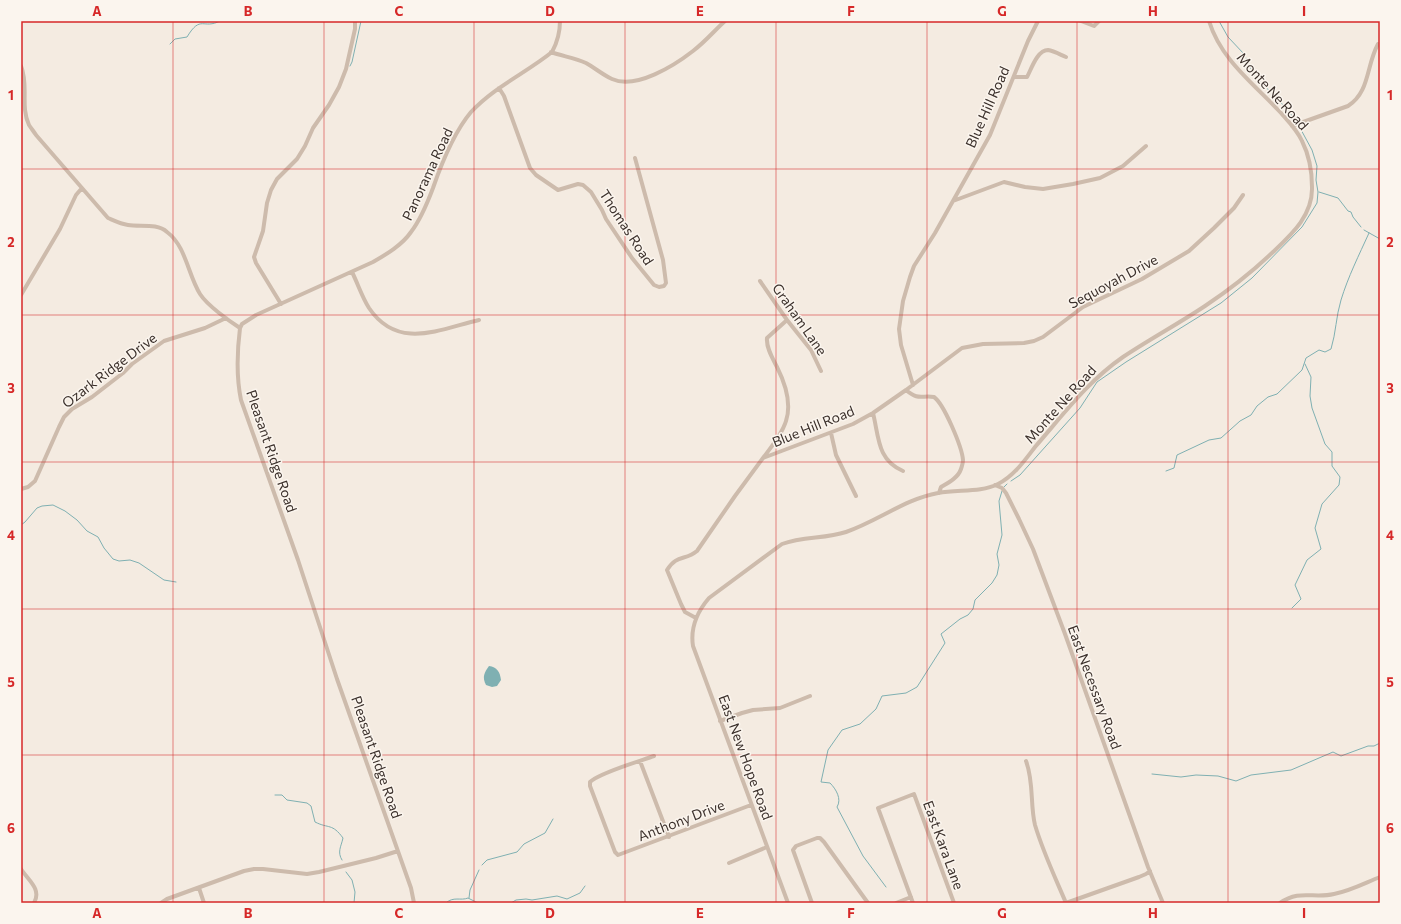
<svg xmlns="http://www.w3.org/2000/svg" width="1401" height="924" font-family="Commissioner,sans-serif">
	<rect width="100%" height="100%" fill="#f4ebe1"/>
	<path fill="#7fb0b2" d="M489,666c8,1 11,6 12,14l-4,6 -5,1 -6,-2c-4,-8 -2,-12 3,-19z"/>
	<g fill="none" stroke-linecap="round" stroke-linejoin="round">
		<path stroke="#7fb0b2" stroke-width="1" d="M1219,21l9,16 16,17
			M170,44l5,-5 12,-2c14,-23 16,-7 33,-16
			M1246,58l8,17 34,35 8,12
			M350,66l2,-4 9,-41
			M1319,192l19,6 10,13 3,1 2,5 8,10
			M1364,230l16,9
			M1166,471l8,-3 3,-13 32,-15 12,-2 19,-17 11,-6 6,-9 11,-9 9,-3 25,-24 4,-12 13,-8 6,2 6,-3c5,-16 5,-33 10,-49 7,-23 18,-45 28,-67
			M1011,481l9,-6 60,-67 17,-26 29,-20 95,-59 31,-25 50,-51 15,-24 1,-11 -2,-12 1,-14 -5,-16 -13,-24
			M1004,487l3,-3
			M21,525l4,-3 12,-14 5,-2 11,-1 12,6 12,9 10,11 11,6 6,11 9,11 6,2 11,-1 9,3 25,17 12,2
			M1292,608l9,-9 -6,-14 12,-25 14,-11 -6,-21 7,-24 17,-19 1,-8 -8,-11v-14l-7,-8 -13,-36 -2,-12 1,-19 -6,-13
			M1152,774l29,3 15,-2 22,1 18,5 15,-6 40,-5 42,-18 8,4 27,-10h6l6,-3
			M275,795h7l5,5 20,3 4,3 4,16c14,7 17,1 28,16 -2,9 -6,14 -1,22
			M482,865l5,-5 30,-8 7,-8 21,-11 8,-14
			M346,872l6,8 3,12 -1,11
			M886,887l-23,-31 -26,-49c5,-8 -1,-18 -7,-24l-9,-1 7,-32 14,-20 18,-6 16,-15 6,-13 24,-3 11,-6 28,-44 -4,-9 19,-15 8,-4 5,-6 2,-9 17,-17 5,-8 2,-10 -2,-11 5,-19 -3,-34 3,-10
			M469,898l1,-8 9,-20
			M446,903c7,-7 15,-2 22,-5l10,5
			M511,903l5,-3 10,-1 6,1 25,-4 10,3 13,-6 5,-7"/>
		<path stroke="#cdbbac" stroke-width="4" d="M1081,21l13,5 5,-5
			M551,52c11,4 24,6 35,11 9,5 17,12 26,16 24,11 63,-14 81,-28 12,-9 21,-20 32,-30
			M21,66c8,19 -1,40 8,59 2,3 5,7 7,10l72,83c7,3 13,6 20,7 13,2 29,-2 39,7 19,14 21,43 33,62 7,11 29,27 40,34 -3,24 -4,48 1,72l57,160 39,119 74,209 3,15
			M1014,77h13c4,-7 10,-27 21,-27 6,1 13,5 18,7
			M499,88l5,8 26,72 6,7 22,15 20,-6 5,1 8,7 11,18 4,9 26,39 22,27 5,2 5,-1 2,-3 -3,-23 -28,-102
			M1292,126l56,-20c22,-14 18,-40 30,-62l2,1
			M953,201l51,-19 21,5 18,2 30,-5 27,-6 23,-12 23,-20
			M352,272c6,12 10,25 17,36 29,43 71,21 110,12
			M760,281l27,39 24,30 10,21
			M21,295l39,-66 16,-34 6,-7
			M281,304l-25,-41 -2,-6 9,-26 4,-28 4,-13 6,-11 20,-20 8,-13 8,-18 16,-23 10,-18 7,-18 9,-40v-8
			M240,328l2,-4 14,-9 117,-53c14,-8 29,-17 38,-30 10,-13 16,-28 22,-44 8,-23 22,-57 38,-76 23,-25 55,-39 81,-60 6,-11 8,-19 8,-31
			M913,385l-12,-40 -2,-16 4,-28 7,-24 4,-11 21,-33 55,-98 38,-94 10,-20
			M906,390c13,11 15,5 28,7 10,7 28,50 29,63 0,3 -1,6 -2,9 -3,9 -13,14 -20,18l-2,6
			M873,413c6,24 4,47 30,58
			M831,433l5,22 20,41
			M763,458c9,-12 19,-24 23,-37 6,-18 -1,-38 -9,-54 -4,-8 -11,-19 -10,-29l20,-18
			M995,485l7,3 4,5 13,26 14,30 32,85 83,233 15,36
			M21,489l7,-2 7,-6 24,-54 5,-10 8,-8 20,-12 31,-24 9,-9 32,-23 41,-13 21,-10
			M696,618l-11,-6 -4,-8 -14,-34c10,-16 18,-9 30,-19l38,-55 28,-38 90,-34 20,-11 33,-23 56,-42 21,-4 41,-1 10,-2 9,-4 40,-30 59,-28 47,-28 25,-23 20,-20 9,-13
			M720,721l22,-8 11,-3 27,-2 30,-12
			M654,756c-14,5 -55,17 -64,26v4l25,66 3,3 133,-50
			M640,761l29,76
			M1026,761c8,21 4,44 9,64 8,27 20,52 31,78
			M729,863l38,-16
			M21,869c7,11 21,20 13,34
			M199,888l5,15
			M161,903l6,-4 77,-28 10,-2h9l44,5 12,-2 57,-14 22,-7
			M788,903l-95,-257c-3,-19 4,-34 16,-48l73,-54c21,-8 43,-5 64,-12 32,-11 59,-33 92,-39 20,-4 42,0 60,-9 16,-8 27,-24 37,-37 28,-32 53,-66 88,-90 27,-18 55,-33 82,-51 24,-16 47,-34 68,-54 19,-18 40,-37 39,-65 0,-16 -3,-32 -10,-46 -5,-11 -14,-20 -21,-28 -27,-29 -60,-53 -72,-92
			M812,903l-19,-53 3,-4 21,-8h3l4,4 44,61
			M896,903l15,-6
			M913,903l-35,-95 36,-14 40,109
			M1066,903l73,-26 7,-3 4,-3
			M1280,903c20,-14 33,-4 54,-9 16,-3 31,-11 46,-17"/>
	</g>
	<path fill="none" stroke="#d62828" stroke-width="1" stroke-opacity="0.55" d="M173,21v882M324,21v882M474,21v882M625,21v882M776,21v882M927,21v882M1077,21v882M1228,21v882M21,169h1359M21,315h1359M21,462h1359M21,609h1359M21,755h1359"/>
	<g text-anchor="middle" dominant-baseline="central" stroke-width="3" stroke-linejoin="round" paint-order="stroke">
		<g font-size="14" fill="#3b302b" stroke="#fbf5ee">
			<text transform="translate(1273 91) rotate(48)">Monte Ne Road</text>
			<text transform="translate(987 107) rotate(-66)">Blue Hill Road</text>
			<text transform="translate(427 174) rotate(-65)">Panorama Road</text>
			<text transform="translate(627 227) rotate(57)">Thomas Road</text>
			<text transform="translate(1113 281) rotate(-28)">Sequoyah Drive</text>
			<text transform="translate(800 319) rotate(55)">Graham Lane</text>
			<text transform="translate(109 370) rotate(-37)">Ozark Ridge Drive</text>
			<text transform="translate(1060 404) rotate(-48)">Monte Ne Road</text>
			<text transform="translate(813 426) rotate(-22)">Blue Hill Road</text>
			<text transform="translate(272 451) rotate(71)">Pleasant Ridge Road</text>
			<text transform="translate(1095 687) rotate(70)">East Necessary Road</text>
			<text transform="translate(377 757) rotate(71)">Pleasant Ridge Road</text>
			<text transform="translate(746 757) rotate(70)">East New Hope Road</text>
			<text transform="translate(681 820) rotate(-21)">Anthony Drive</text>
			<text transform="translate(944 845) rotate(70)">East Kara Lane</text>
		</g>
	</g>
	<rect width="1401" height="924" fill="none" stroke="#fbf5ee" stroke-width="44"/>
	<rect x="22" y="22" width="1357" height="880" fill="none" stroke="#d62828" stroke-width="1.5"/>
	<g font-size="13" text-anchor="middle" font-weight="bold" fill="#d62828">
		<text x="97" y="16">A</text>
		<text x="248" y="16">B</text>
		<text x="399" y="16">C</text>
		<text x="550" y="16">D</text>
		<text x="700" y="16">E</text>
		<text x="851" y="16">F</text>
		<text x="1002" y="16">G</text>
		<text x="1153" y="16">H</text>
		<text x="1304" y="16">I</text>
		<text x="11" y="100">1</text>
		<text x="1390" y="100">1</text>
		<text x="11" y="247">2</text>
		<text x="1390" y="247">2</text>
		<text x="11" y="393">3</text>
		<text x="1390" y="393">3</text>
		<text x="11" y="540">4</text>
		<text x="1390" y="540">4</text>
		<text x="11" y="687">5</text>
		<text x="1390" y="687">5</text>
		<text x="11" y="833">6</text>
		<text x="1390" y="833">6</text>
		<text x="97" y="918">A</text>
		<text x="248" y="918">B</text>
		<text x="399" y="918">C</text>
		<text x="550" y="918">D</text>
		<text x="700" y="918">E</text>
		<text x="851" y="918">F</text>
		<text x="1002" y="918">G</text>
		<text x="1153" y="918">H</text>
		<text x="1304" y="918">I</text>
	</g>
</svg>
